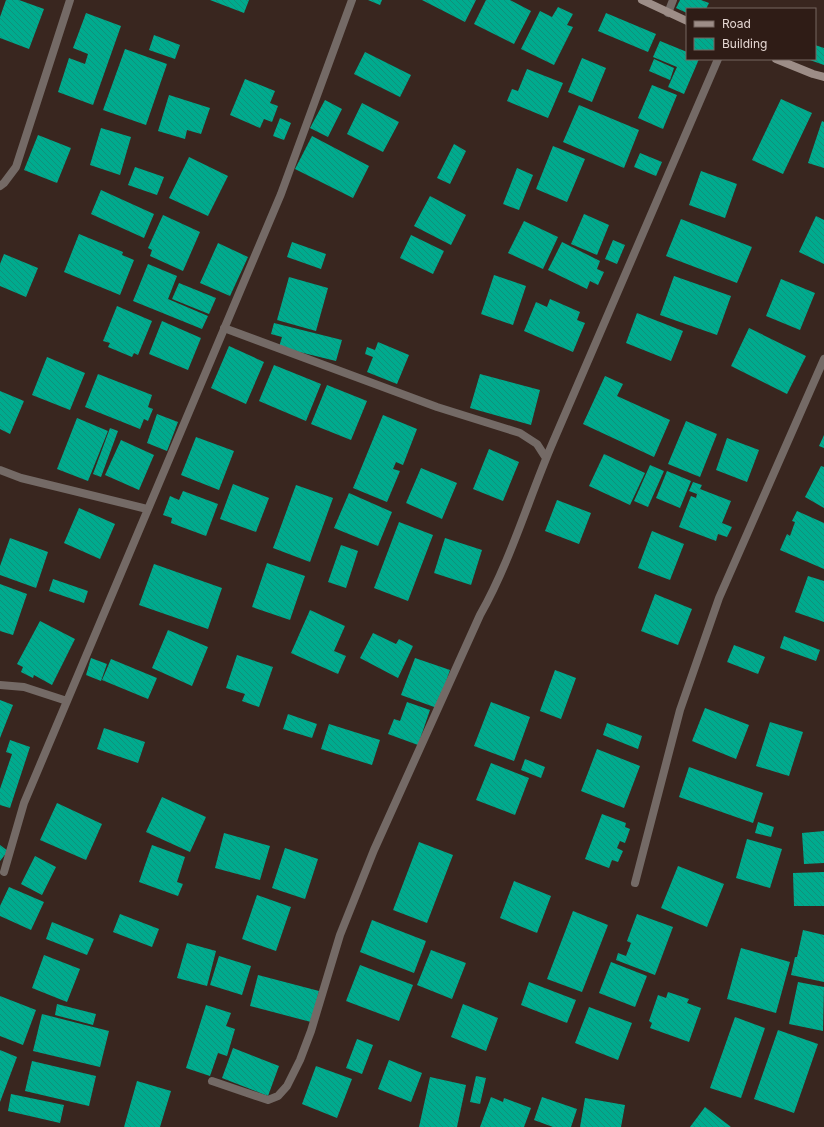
<svg xmlns="http://www.w3.org/2000/svg" width="824" height="1127" font-family="Inter,sans-serif">
	<defs>
		<pattern id="building-back-hatch" width="6" height="6" patternUnits="userSpaceOnUse"><rect width="6" height="6" fill="#00ab8e"/><path d="M-1 5l2 2M0 0l6 6M5-1l2 2" fill="none" stroke="#11907a"/></pattern>
	</defs>
	<rect width="100%" height="100%" fill="#39261f"/>
	<path fill="url(#building-back-hatch)" d="M6,0h13l25,9 -15,40 -29,-11v-21z
		M210,0h39l-5,13z
		M368,0h14l-2,5z
		M422,0h54l-11,22z
		M486,0h24l21,11 -17,33 -40,-20z
		M680,0h21l8,3 -3,6h-19v4l-11,-5z
		M558,7l15,7 -6,11 6,2 -19,38 -33,-16 19,-38 12,6z
		M86,13l35,13 -28,79 -35,-13 11,-34 16,6 3,-10 -15,-6z
		M606,13l50,21 -8,18 -50,-21z
		M154,35l26,10 -5,14 -26,-9z
		M660,41l27,11v7h12l-15,35 -16,-7 9,-20 -24,-10z
		M815,45l9,3v17l-17,-6h8z
		M125,49l42,15 -21,61 -43,-15z
		M365,52l46,23 -11,22 -46,-23z
		M582,58l24,10 -14,34 -24,-10z
		M654,59l20,9 -4,12 -21,-9z
		M527,69l36,14 -15,35 -41,-17 5,-12 6,2z
		M245,79l30,12 -5,12 8,3 -6,16 -8,-3 -4,9 -30,-13z
		M652,85l25,10 -14,34 -25,-11z
		M169,95l41,13 -9,26 -14,-4 -2,9 -27,-8z
		M781,99l31,14 -29,61 -31,-14z
		M325,100l17,9 -14,28 -18,-9z
		M362,103l37,19 -16,30 -36,-18z
		M579,105l60,25 -15,38 -61,-26z
		M280,118l11,5 -7,17 -11,-4z
		M822,121l2,1v46l-16,-5z
		M101,128l30,9 -11,38 -30,-10z
		M38,135l33,13 -14,35 -33,-13z
		M312,136l57,30 -16,32 -58,-29z
		M454,144l12,7 -16,33 -13,-6z
		M553,146l32,13 -18,43 -31,-13z
		M640,153l22,9 -6,14 -22,-9z
		M189,157l39,19 -20,40 -39,-18z
		M135,167l29,10 -7,18 -29,-10z
		M517,168l16,7 -14,35 -16,-6z
		M701,171l36,13 -12,34 -36,-13z
		M101,190l53,24 -10,24 -53,-24z
		M430,196l36,19 -15,30 -37,-19z
		M584,214l25,11 -12,30 -26,-11z
		M163,215l37,17 -17,39 -33,-15 2,-6 -4,-2z
		M816,216l8,4v44l-25,-12z
		M681,219l71,28 -15,36 -71,-27z
		M524,221l34,16 -15,32 -35,-16z
		M79,234l44,18 -1,3 12,5 -14,35 -56,-23z
		M411,235l33,16 -11,23 -33,-16z
		M613,240l12,5 -8,19 -12,-5z
		M292,242l34,12 -5,15 -34,-12z
		M562,242l38,19 -3,8 7,3 -6,13 -8,-4 -3,8 -39,-19z
		M218,243l30,14 -18,39 -30,-13z
		M4,254l34,14 -12,29 -26,-11v-22z
		M148,264l29,12 -9,23 40,17 -6,13 -69,-28z
		M494,275l32,11 -13,39 -32,-11z
		M674,276l57,20 -14,39 -57,-20z
		M289,277l39,11 -12,43 -39,-11z
		M781,279l34,14 -15,37 -34,-14z
		M179,283l37,15 -7,16 -37,-15z
		M550,299l30,13 -3,8 8,3 -12,29 -49,-21 12,-29 11,5z
		M117,306l35,15 -14,34 -4,-2 -2,4 -24,-10 2,-4 -7,-2z
		M637,313l46,18 -12,30 -45,-18z
		M162,321l39,17 -13,32 -39,-16z
		M274,323l68,17 -6,21 -57,-14 3,-10 -11,-3z
		M749,328l57,28 -19,38 -56,-28z
		M378,342l31,13 -12,29 -30,-12 6,-15 -8,-3 2,-7 8,3z
		M229,346l35,16 -18,42 -35,-16z
		M47,357l38,16 -15,37 -38,-15z
		M274,365l47,19 -15,37 -47,-20z
		M98,374l54,21 -4,12 5,2 -5,12 -4,-2 -4,10 -55,-22z
		M480,374l60,16 -9,35 -61,-17z
		M605,376l18,8 -6,12 53,24 -16,37 -71,-33z
		M327,385l40,16 -16,39 -40,-16z
		M0,391l24,10 -14,33 -10,-5z
		M157,414l21,8 -11,29 -20,-8z
		M383,415l34,14 -14,36 -7,-3 -3,7 7,2 -13,31 -34,-14z
		M77,418l31,13 -20,50 -31,-12z
		M686,421l31,13 -17,43 -32,-13z
		M110,428l8,3 -17,46 -8,-3z
		M824,435v13l-5,-2z
		M196,437l38,14 -15,39 -38,-15z
		M727,438l32,12 -12,32 -31,-12z
		M121,440l33,15 -15,35 -34,-15z
		M489,449l30,13 -16,39 -30,-12z
		M604,454l41,19 -15,32 -41,-19z
		M650,465l14,6 -16,36 -14,-6z
		M821,466l3,1v41l-19,-11z
		M421,468l36,15 -15,36 -36,-16z
		M667,471l24,10 -11,27 -24,-10z
		M693,482l9,3 -2,4 31,12 -9,22 10,4 -5,10 -9,-3 -2,7 -37,-14 12,-31 5,2 1,-4 -8,-3z
		M233,484l36,14 -13,34 -36,-13z
		M296,485l37,13 -23,64 -37,-14z
		M183,491l35,13 -12,32 -35,-13 1,-5 -9,-3 7,-19 9,4z
		M349,493l43,19 -14,34 -44,-18z
		M557,500l34,13 -12,31 -34,-13z
		M79,508l36,16 -15,35 -36,-16z
		M797,511l27,12v46l-44,-19 7,-16 3,2 5,-14 -3,-1z
		M399,522l34,13 -25,66 -34,-13z
		M652,531l32,13 -14,36 -32,-12z
		M10,538l38,14 -12,36 -36,-13v-9z
		M445,538l37,12 -11,35 -37,-12z
		M341,545l17,6 -12,37 -18,-6z
		M267,563l38,13 -15,44 -38,-13z
		M154,564l68,24 -14,41 -69,-24z
		M808,576l16,5v41l-29,-10z
		M53,579l35,12 -4,12 -35,-12z
		M0,584l27,10 -14,41 -13,-4z
		M655,594l37,15 -14,36 -37,-14z
		M310,610l35,16 -11,25 12,5 -8,18 -47,-21z
		M40,621l35,18 -23,46 -18,-10 -1,3 -12,-6 2,-5 -6,-3z
		M168,630l40,17 -16,39 -40,-18z
		M373,633l23,11 3,-5 14,7 -15,32 -38,-20z
		M784,636l36,14 -4,11 -36,-13z
		M734,645l31,12 -7,17 -31,-12z
		M237,655l36,12 -14,40 -17,-6 3,-7 -19,-6z
		M91,658l16,6 -6,17 -15,-6z
		M415,658l35,12 -13,38 -36,-13z
		M111,659l46,19 -9,21 -46,-19z
		M555,670l21,8 -15,41 -21,-8z
		M0,700l13,5 -13,33z
		M407,702l23,8 -12,35 -30,-11 6,-15 6,2z
		M491,702l39,15 -16,44 -40,-15z
		M705,708l44,17 -13,34 -44,-18z
		M288,714l29,10 -5,14 -29,-9z
		M770,722l33,10 -14,44 -33,-10z
		M607,723l35,13 -4,13 -35,-14z
		M329,724l51,16 -8,25 -51,-16z
		M104,728l41,14 -7,21 -41,-14z
		M10,740l20,7 -20,61 -10,-3v-16l12,-35 -6,-2z
		M597,749l43,17 -16,42 -43,-17z
		M525,759l20,8 -4,11 -20,-8z
		M491,763l38,15 -14,37 -39,-15z
		M689,767l74,26 -10,30 -74,-26z
		M162,797l44,20 -16,35 -44,-20z
		M57,803l45,21 -16,36 -46,-20z
		M602,814l24,9 -1,4 5,2 -5,14 -5,-2 -3,7 6,3 -5,11 -6,-2 -3,8 -24,-9z
		M758,822l16,5 -3,10 -16,-4z
		M824,831v32l-20,1 -2,-31z
		M224,833l46,13 -10,34 -45,-12z
		M747,839l35,10 -12,39 -34,-10z
		M419,842l34,13 -26,68 -34,-13z
		M0,845l8,6 -8,10z
		M152,845l33,12 -8,25 6,2 -5,12 -39,-14z
		M285,848l33,11 -13,40 -33,-11z
		M35,856l21,11 -14,28 -21,-11z
		M678,866l46,18 -17,43 -46,-19z
		M824,872v34h-30l-1,-33z
		M514,881l37,15 -14,37 -37,-15z
		M9,887l35,15 -13,28 -31,-14v-10z
		M257,895l34,12 -15,44 -34,-12z
		M573,911l35,14 -26,67 -35,-13z
		M120,914l39,15 -7,18 -39,-15z
		M637,914l36,13 -18,48 -39,-15 2,-7 8,3 5,-13 -4,-2z
		M372,920l54,21 -12,32 -54,-21z
		M52,922l42,17 -7,16 -41,-16z
		M803,930l21,5v47l-33,-7 4,-18h2z
		M187,943l29,8 -9,35 -30,-8z
		M741,948l49,14 -14,51 -49,-14z
		M431,950l35,13 -14,36 -35,-14z
		M44,955l36,14 -13,33 -35,-14z
		M219,956l32,10 -9,29 -32,-10z
		M611,962l36,14 -12,31 -36,-14z
		M360,965l53,20 -14,36 -53,-20z
		M258,975l61,16 -8,31 -61,-16z
		M529,982l47,18 -9,23 -46,-18z
		M798,982l26,5 -1,44 -34,-7z
		M668,992l21,7 -2,4 14,5 -12,34 -39,-14 2,-5 -3,-2 9,-26 8,3z
		M0,996l36,14 -13,35 -23,-9z
		M57,1004l39,10 -3,11 -38,-10z
		M463,1004l35,14 -12,33 -35,-14z
		M206,1005l25,8 -5,13 9,3 -8,27 -9,-3 -8,23 -24,-8z
		M589,1007l43,16 -14,37 -43,-17z
		M42,1014l67,17 -9,36 -67,-16z
		M735,1017l30,11 -24,70 -31,-10z
		M778,1030l40,14 -24,69 -40,-14z
		M357,1039l16,6 -11,29 -16,-6z
		M233,1048l46,18 -11,30 -46,-18z
		M0,1050l17,7 -17,45z
		M389,1060l33,13 -11,29 -33,-13z
		M32,1061l64,15 -7,30 -64,-15z
		M316,1066l36,13 -15,39 -35,-14z
		M476,1076l10,2 -6,26 -10,-2z
		M430,1077l36,8 -9,42h-38z
		M137,1081l34,10 -11,36h-36z
		M11,1094l53,11 -4,18 -52,-12z
		M491,1097l12,5 1,-4 27,10 -7,19h-44z
		M542,1097l35,12 -6,18h-18l-19,-7z
		M585,1098l40,7 -4,22h-41z
		M705,1107l26,20h-41z"/>
	<g fill="none" stroke-linecap="round" stroke-linejoin="round">
		<path stroke="#746a66" stroke-width="8" d="M668,13l5,-13
			M0,186l4,-3 12,-16 54,-167
			M224,328l213,79 83,26 17,11 9,14
			M0,470l21,8 126,31
			M0,685l24,2 43,14
			M4,872l20,-69 257,-609 71,-194
			M635,883l45,-173 39,-112 105,-239
			M212,1081l56,19 10,-4 9,-10 13,-26 11,-29 29,-96 34,-85 106,-235c31,-55 48,-115 73,-173 55,-128 110,-255 165,-383"/>
		<path stroke="#9d8d87" stroke-width="8" d="M642,0l45,21
			M776,59l37,15 11,3"/>
	</g>
	<rect x="686" y="8" width="130" height="52" fill="#2f1c16" stroke="#776661"/>
	<rect x="694" y="21" width="20" height="6" fill="#9d8d87" stroke="#776661"/>
	<text x="722" y="28" font-size="12" fill="#e4d6d2">Road</text>
	<rect x="694" y="38" width="20" height="12" fill="url(#building-back-hatch)" stroke="#776661"/>
	<text x="722" y="48" font-size="12" fill="#e4d6d2">Building</text>
</svg>
